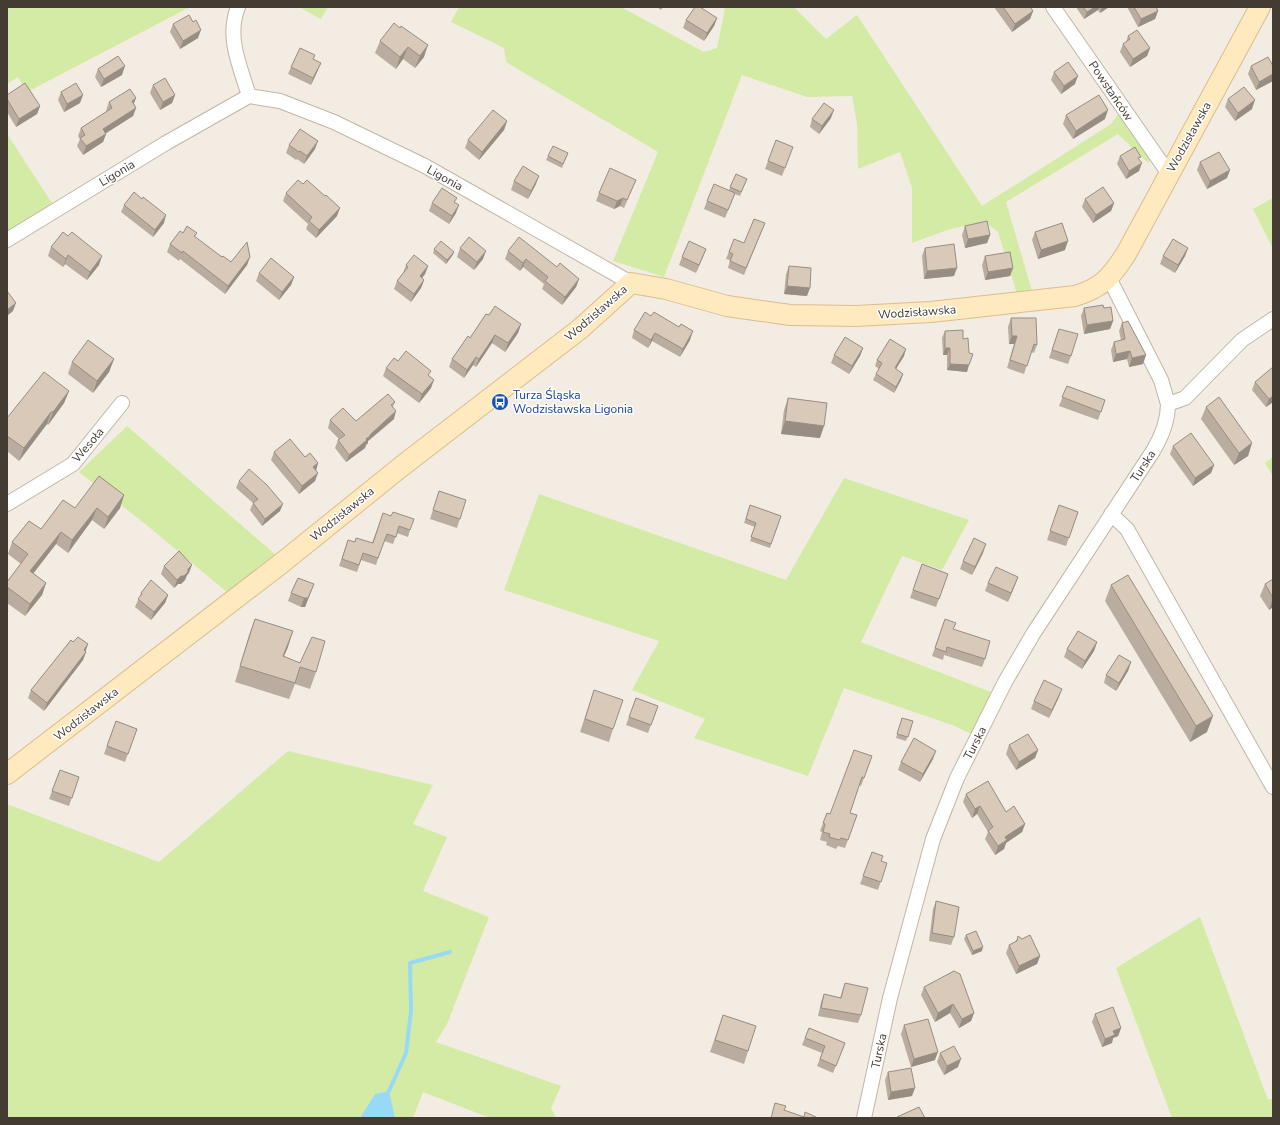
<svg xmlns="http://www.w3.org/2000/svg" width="1280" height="1125" font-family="'Nunito Sans',sans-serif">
	<rect width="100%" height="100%" fill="#f3ece2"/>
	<path fill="#d4eba6" d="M7,7h183l-163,85 -9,-15 -11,7z
		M299,7h29l-7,12z
		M459,7h162l83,45 13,-4 8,-39 -2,-2h71l32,32 31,-24 125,191 129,-82 8,-11 32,45 -3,5 -30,-29 -112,68 26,89 -15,3 -19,-62 -13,-10 -35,7 -38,14v-55l-12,-36 -42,17 -1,-45 -5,-28 -45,1 -65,-22 -78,202 -51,-16 45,-109 -152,-90 -2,-14 -53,-26z
		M7,134l43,66 8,9 -51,31z
		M1273,198v51l-20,-40z
		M127,426l150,130 -49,37 -79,-66 -70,-55z
		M1273,457v19l-8,-13z
		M844,478l125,42 -27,50 -40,-14 -41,86 135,52 -22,41 -22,-10 -108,-37 -36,88 -114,-38 11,-19 -73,-29 27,-49 -155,-51 35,-96 247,86z
		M288,751l145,34 -20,39 34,13 -24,54 66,26 -42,107 -11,18 125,44 -10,22 5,10h-66l-67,-26 -10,26h-406v-314l152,58z
		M1200,917l68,183 5,-2v20h-101l-56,-150z"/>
	<path fill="#98d9f6" d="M389,1091l6,27h-35l15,-24z"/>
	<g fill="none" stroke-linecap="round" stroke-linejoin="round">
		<path stroke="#98d9f6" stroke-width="4" d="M389,1091l17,-38 5,-42 -1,-48 40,-11"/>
		<g stroke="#c1b5a7" stroke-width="16">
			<path id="street" d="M238,7c-12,30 2,59 11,89
				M1053,7l116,167
				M7,240l159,-97 83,-47 31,5 54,21 91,44 206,117
				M1109,278l52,102 7,24
				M7,504l66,-40 49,-61
				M1111,514l16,15 146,258
				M864,1118l26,-120 43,-159 24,-61 48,-96 28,-48 120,-183c9,-15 15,-30 15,-47l17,-6 57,-58 31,-21"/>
		</g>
		<g stroke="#d9be8f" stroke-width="22">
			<path id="secondary" d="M7,774l276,-212 119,-96 178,-137 51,-46 35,6 61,17 63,9 66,1 75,-4 144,-16c27,-8 36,-19 51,-42l134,-247"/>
		</g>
		<use href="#street" stroke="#fff" stroke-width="14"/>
		<use href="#secondary" stroke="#ffe9bf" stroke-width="20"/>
	</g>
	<path fill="#baad9f" d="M657,7h6l-2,3z
		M994,7h36l3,4 -3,8 -18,13z
		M1076,7h33l-9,6 -2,-3 -14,9z
		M1127,7h29l2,4 -3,8 -17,8z
		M717,18l-3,8 -10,15 -21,-13 3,-8z
		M173,24l25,14 -18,11 -10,-17z
		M400,28l24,29 -9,11 -12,-9 -7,10 -21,-16 5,-12z
		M1128,36l22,12 -3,8 -17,11 -10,-15 3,-8 3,-2z
		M313,59l5,11 -7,15 -23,-11 3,-7z
		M1251,66h22v15l-17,9 -8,-16z
		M98,69l24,6 -21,12 -6,-10z
		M1054,72l21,12 -14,10 -10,-14z
		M153,85l22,10 -3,8 -12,7 -10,-17z
		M61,92l19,11 -16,9 -6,-12z
		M7,95l33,11 -3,8 -21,13 -9,-15z
		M1228,99l24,10 -17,12 -10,-14z
		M109,102l25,2 2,4 -3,8 -27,17 -3,9 -20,13 -6,-9 3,-7 -2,-3 3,-8 25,-16v-1z
		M1066,115l39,4 -32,20 -10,-15z
		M831,118l-12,16 -9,-7 2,-8z
		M507,121l-3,9 -25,30 -14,-12 3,-8z
		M289,145l26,4 -11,15 -7,-5 -1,1 -10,-7z
		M568,153l-6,15 -16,-8 2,-4z
		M790,155l-8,21 -17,-7 3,-8z
		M1120,156l20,4 -1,11 -13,8 -9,-15z
		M1200,162l27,16 -20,11 -10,-19z
		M736,174l11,5 -7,17 -5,-2 -10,24 -21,-9 3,-8 22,-11z
		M636,180l-12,28 -4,-2 -6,3 -18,-8 3,-8z
		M514,181l22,3 -8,15 -17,-9z
		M286,193l51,23 -21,22 -10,-9 2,-5 -25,-23z
		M142,199l22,24 -11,14 -32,-25 3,-7z
		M1085,199l29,4 -3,8 -18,12 -11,-16z
		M432,203h23l1,10 -7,11 -20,-13z
		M765,223l-21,52 -16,-7 2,-8 -4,-1 8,-20 10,4z
		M965,226l25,9 -3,8 -22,5 -3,-13z
		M1035,232l30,18 -27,9 -6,-19z
		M183,233h14l-2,4 27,20 9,5 19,-5 -3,8 -22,29 -45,-35 -1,2 -12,-9 3,-8z
		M68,236l31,29 -12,15 -22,-16 -2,3 -15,-11 3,-9z
		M460,248l23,11 -9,11 -17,-13z
		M925,248l29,28 -30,3 -2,-23z
		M1188,248l-3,8 -10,17 -15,-9 3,-8z
		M434,249l20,3 -2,4 -6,8 -13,-11z
		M706,249l-10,24 -17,-8 3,-8z
		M508,251l49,16 22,12 -3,8 -14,18 -20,-16 2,-5 -21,-17 -3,4 -15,-12z
		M985,256l28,12 -3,8 -25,4 -3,-15z
		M406,265l22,1 -3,8 -3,4 2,2 -3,8 -10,14 -17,-13 3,-8 6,-8z
		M789,266l18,30 -23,-2 2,-20z
		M259,273l35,4 -3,8 -12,15 -23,-19z
		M1084,308l29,13 -3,8 -26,5 -3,-18z
		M489,315l32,9 -3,9 -13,19 -13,-9 -16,24 -3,-2 -9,13 -15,-11 3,-8z
		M651,316l28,11 11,13 -10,17 -28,-16 -4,7 -16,-10 2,-8z
		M1011,318l26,27 -3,8 -3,-1 -7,22 -17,-6 7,-24h-5l-1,-17z
		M1122,323l24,32 -3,9 -14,3 -2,-8 -14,3 -2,-12 3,-8 7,-2 -2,-9z
		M1059,329l12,27 -3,8 -19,-6z
		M945,331l18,8 4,33 -20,-2v-15h-4l-1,-17z
		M863,348l-3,8 -11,18 -18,-11 3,-8z
		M904,356l-8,13 5,11 -7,13 -21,-13 3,-6 3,-5 -4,-3 2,-6z
		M114,359l-5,13 -16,21 -25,-19 4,-12z
		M398,361l31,15 2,12 -12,15 -36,-27 3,-8z
		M1255,382l18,20 -7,5 -14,-17z
		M1067,386l38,14 -7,20 -39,-14z
		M69,391l-5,12 -16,22 -1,-1 -28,37 -12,-10v-33z
		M788,398l32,40 -39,-4 3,-24z
		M395,402l-2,5 1,12 -26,22v2l-2,2 -1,3 -19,14 -11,-14 3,-8 1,-1 -11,-11 2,-8 26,1z
		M1206,407l46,36 -4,13 -14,9 -33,-46z
		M1173,446l41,19 -3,8 -18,13 -23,-32z
		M274,452l44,11 -2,7 -1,11 -16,13 -28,-34z
		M239,481l41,30 -18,15 -12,-16 3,-7 -17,-15z
		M439,491l27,9 -9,28 -27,-9z
		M124,495l-4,13 -16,21 -12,-9 -24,33 -12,-9 -23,29 13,10 -4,12 -17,21 -18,-13v-21l14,-18 -13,-10 4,-12 29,-13 34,-21z
		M750,505l31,11 -11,32 -20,-7 5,-14 -11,-4z
		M1059,505l19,7 -12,34 -19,-6z
		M383,513l27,17 -2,7 -11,-4 -4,11 -9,-3 -8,24 -15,-5 -4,12 -18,-6 9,-26 7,2 17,1z
		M983,553l-11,22 -12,-6 3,-8z
		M922,564l26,10 -12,33 -26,-9z
		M164,566l25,7 -2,2 -2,5 -4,4h-3l-4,4 -13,-14z
		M1273,576v31l-4,3 -9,-14 5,-12 7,-4z
		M1018,577l-3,8 -7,17 -23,-11 3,-8z
		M314,584l-9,23h-4l-13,-6 3,-8z
		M1111,585l96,147 -17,10 -85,-141z
		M141,593l27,2 -3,8 -14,17 -16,-13z
		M255,619l33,28 -4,9 32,16 -6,17 -15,-5 -6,15 -54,-17 14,-47z
		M945,619l8,10 32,30 -3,8 -38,-12 -1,5 -11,-4z
		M73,642l15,2 -3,7 1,1 -3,8 -39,51 -16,-13 3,-8z
		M1097,642l-3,9 -12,18 -18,-12 3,-8z
		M1131,662l-3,9 -12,20 -12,-8 2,-8z
		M594,690l19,39 -4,13 -29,-10z
		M1059,697l-10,21 -18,-9 3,-8z
		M636,698l22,8 -10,27 -22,-8z
		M902,718l11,3 -7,20 -10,-3z
		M116,721l21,8 -12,33 -21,-8z
		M1009,745l29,5 -3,8 -19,12 -10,-16z
		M872,756l-11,30 -2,-1 -9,28 7,2 -12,33 -7,-2 -2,3 -10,-4 1,-3 -7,-2 2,-8 -2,-1 7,-18 3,1z
		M933,759l-13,23 -22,-12 3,-8z
		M60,770l19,7 -10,29 -20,-7z
		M966,794l40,18 19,12 -3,8 -16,11 -2,6 -9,6 -10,-16 3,-7 -11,-18 -5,4 -9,-16z
		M872,852l9,9 6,2 -9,27 -18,-6z
		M936,901l18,36 -3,8 -22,-4 4,-32z
		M966,935l16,16 -10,4 -8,-16z
		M1018,936l22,20 -3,8 -21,10 -10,-21 3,-8 7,-4z
		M845,983l16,32 -3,8 -40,-7 3,-14 3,-8 16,4z
		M924,987l50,26 -3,8 -12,7 -9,-15 -15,9 -14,-27z
		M1095,1014l26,14 -3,8 -5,2 -1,5 -10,4 -10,-25z
		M723,1015l33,11 -12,38 -34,-12z
		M904,1025l31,35 -24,7 -10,-33z
		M809,1028l36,15 -12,30 -16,-7 5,-13 -20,-8z
		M940,1053l18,14 -14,8 -7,-13z
		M888,1072l24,24 -24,4 -3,-20z"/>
	<path fill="#978d82" d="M1095,7h4l-1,3 -14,9 3,-7z
		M1102,7h7l-9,6z
		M1033,11l-3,8 -18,13 3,-8z
		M1158,11l-3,8 -17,8 3,-8z
		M717,18l-3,8 -10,15 3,-8z
		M201,30l-3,8 -18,11 3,-8z
		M428,45l-4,12 -9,11 5,-12z
		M408,47l-5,12 -7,10 4,-12z
		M1150,48l-3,8 -17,11 3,-8z
		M321,63l-3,7 -7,15 2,-7z
		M125,66l-3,9 -21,12 3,-8z
		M1273,74v7l-17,9 3,-8z
		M1078,76l-3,8 -14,10 3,-8z
		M83,95l-3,8 -16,9 3,-8z
		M175,95l-3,8 -12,7 3,-8z
		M136,98l-3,8 -1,-5z
		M1255,100l-3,9 -17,12 3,-8z
		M40,106l-3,8 -21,13 3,-8z
		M136,108l-3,8 -33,21 3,-8z
		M834,110l-3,8 -12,16 3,-8z
		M1108,110l-3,9 -32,20 3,-8z
		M507,121l-3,9 -25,30 3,-8z
		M106,134l-3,8 -20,13 3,-9z
		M318,141l-3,8 -11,15 3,-8z
		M1142,163l-3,8 -13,8 3,-8z
		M1230,170l-3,8 -20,11 3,-8z
		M539,176l-3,8 -8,15 3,-8z
		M623,198l-3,8 -6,3 3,-8z
		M1114,203l-3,8 -18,12 3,-8z
		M459,205l-3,8 -7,11 3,-8z
		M340,208l-3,8 -21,22 3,-8z
		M166,215l-2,8 -11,14 2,-7z
		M990,235l-3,8 -22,5 3,-9z
		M1068,241l-3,9 -27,9 3,-9z
		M1188,248l-3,8 -10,17 3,-8z
		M706,249l-3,8 -7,16 3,-8z
		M486,251l-3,8 -9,11 3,-8z
		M454,252l-2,4 -6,8 1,-4z
		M68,255l-3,9 -2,3 3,-8z
		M102,256l-3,9 -12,15 3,-8z
		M250,257l-3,8 -22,29 3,-8z
		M526,259l-3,8 -3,4 3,-8z
		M428,266l-3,8 -8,11 3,-9z
		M957,268l-3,8 -30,3 3,-8z
		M1013,268l-3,8 -25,4 3,-8z
		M294,277l-3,8 -12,15 3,-8z
		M579,279l-3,8 -14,18 3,-8z
		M424,280l-3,8 -10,14 3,-8z
		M787,286l23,2 -3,8 -23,-2z
		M16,303l-3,8 -6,5v-6z
		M1113,321l-3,8 -26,5 3,-9z
		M521,324l-3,9 -13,19 3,-9z
		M693,331l-3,9 -10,17 3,-8z
		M655,333l-3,8 -4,7 3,-8z
		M495,335l-3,8 -16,24 3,-8z
		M1012,336h5l-3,8h-5z
		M863,348l-3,8 -11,18 3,-8z
		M945,348h5l-3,7h-4z
		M906,349l-2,7 -12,19 3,-7z
		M1130,351l-3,8 -14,3 3,-8z
		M1146,355l-3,9 -14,3 3,-9z
		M476,357l-3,8 -9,13 3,-8z
		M114,359l-5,13 -16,21 4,-12z
		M950,364l19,1 -2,7 -20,-2z
		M903,374l-2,6 -7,13 2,-6z
		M434,380l-3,8 -12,15 3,-9z
		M69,391l-5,12 -16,22 5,-13z
		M1273,396v6l-7,5 3,-8z
		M396,411l-2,8 -26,22v2l-2,2 -1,3 -19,14 3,-7 17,-16 4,-4z
		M51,412l-4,12 -28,37 5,-13z
		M785,421l39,5 -4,12 -39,-4z
		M1252,443l-4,13 -14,9 5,-12z
		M318,463l-2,8 -3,-4z
		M1214,465l-3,8 -18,13 2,-8z
		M318,473l-3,8 -16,13 3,-8z
		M124,495l-4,13 -16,21 4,-12z
		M283,504l-3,7 -18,15 3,-7z
		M97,508l-5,12 -24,33 4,-13z
		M61,532l-5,12 -30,39 4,-12z
		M986,544l-3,9 -11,22 3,-8z
		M192,565l-3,8 -2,2 -2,5 -4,4h-3l-4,4 3,-8z
		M1018,577l-3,8 -7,17 3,-9z
		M46,583l-4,12 -17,21 5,-12z
		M314,584l-9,23h-4l3,-9z
		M168,595l-3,8 -14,17 3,-8z
		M1273,598v9l-4,3z
		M293,631l-5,16 -11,25 6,-16z
		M1097,642l-3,9 -12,18 3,-8z
		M88,644l-3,9 -1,-3z
		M86,652l-3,8 -39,51 3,-8z
		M1131,662l-3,9 -12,20 3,-8z
		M1062,689l-3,8 -10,21 3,-8z
		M1213,716l-6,16 -17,10 6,-16z
		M1038,750l-3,8 -19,12 3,-8z
		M936,751l-3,8 -13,23 3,-8z
		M980,806l-3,8 -5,4 3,-9z
		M1025,824l-3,8 -16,11 -2,6 -9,6 3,-9 7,-9z
		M983,947l-1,4 -10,4 1,-4z
		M1040,956l-3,8 -21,10 3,-8z
		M953,1004l-3,9 -15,9 3,-9z
		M974,1013l-3,8 -12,7 3,-9z
		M1121,1028l-3,8 -5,2 -1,5 -10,4 3,-8 8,-8z
		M938,1052l-3,8 -24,7 3,-8z
		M961,1059l-3,8 -14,8 3,-9z
		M915,1088l-3,8 -24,4 3,-8z"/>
	<path fill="#d8c9b9" stroke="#978d82" d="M695,7h5l17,11 -10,15 -21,-13z
		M1003,7h27l3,4 -18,13z
		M1083,7h12l-8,5z
		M1134,7h22l2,4 -17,8z
		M189,15l4,7 3,-2 5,10 -18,11 -10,-17z
		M394,23l6,5 1,-2 27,19 -8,11 -12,-9 -8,10 -20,-16z
		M1137,30l13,18 -17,11 -10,-15 7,-5 -2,-3z
		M300,48l15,7 -2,4 8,4 -8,15 -22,-11z
		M118,56l7,10 -21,13 -6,-10z
		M1268,57l5,9v8l-14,8 -8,-16z
		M1068,62l10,14 -14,10 -10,-14z
		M165,78l10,17 -12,7 -10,-17z
		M25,83l15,23 -21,13 -12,-20v-4z
		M76,83l7,12 -16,9 -6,-12z
		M1244,87l11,13 -17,13 -10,-14z
		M130,89l6,9 -4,3 4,7 -33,21 3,5 -20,12 -6,-8 5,-3 -4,-7 31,-20 -3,-6z
		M1099,95l9,15 -32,21 -10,-16z
		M824,103l10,7 -12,16 -10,-7z
		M493,110l14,11 -25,31 -14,-12z
		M300,129l18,12 -11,15 -7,-5 -1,1 -10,-7z
		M776,140l17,7 -8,21 -17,-7z
		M553,146l15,7 -5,11 -15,-8z
		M1135,147l6,10 -3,1 4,5 -13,8 -9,-15z
		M1219,152l11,18 -20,11 -10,-19z
		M523,166l16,10 -8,15 -17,-10z
		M610,168l26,12 -9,20 -4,-2 -6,3 -18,-8z
		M736,174l11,5 -6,13 -11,-5z
		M298,180l5,4 4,-4 18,16 1,-1 14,13 -21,22 -10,-9 3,-4 -26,-24z
		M714,184l21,9 -7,17 -21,-9z
		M1103,187l11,16 -18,12 -11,-16z
		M442,188l15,10 -3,4 5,3 -7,11 -20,-13z
		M134,192l8,7 1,-2 23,18 -11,15 -31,-25z
		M754,219l11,4 -19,45 -16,-7 3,-7 -4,-2 5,-13 10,4z
		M987,221l3,14 -22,4 -3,-13z
		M1062,223l6,18 -27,9 -6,-18z
		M187,226l10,7 -3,3 28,21 1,-1 8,6 16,-20 3,15 -22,29 -45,-35 -1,2 -12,-9 10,-13 3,2z
		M63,232l5,4 4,-4 30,24 -12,16 -22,-17 -2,4 -15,-12z
		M469,237l17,14 -9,11 -17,-14z
		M519,237l38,30 3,-4 19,16 -14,18 -20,-16 3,-4 -22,-18 -3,4 -15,-12z
		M1173,239l15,9 -10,17 -15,-9z
		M441,241l13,11 -7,8 -13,-11z
		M689,241l17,8 -7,16 -17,-8z
		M954,244l3,24 -30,3 -2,-23z
		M1010,252l3,16 -25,4 -3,-16z
		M414,255l14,11 -8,10 4,4 -10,14 -17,-13 11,-14 -2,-2z
		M271,258l23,19 -12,15 -23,-19z
		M789,266l22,2 -1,20 -23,-2z
		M7,291l9,12 -9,7z
		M1103,305l1,3 7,-1 2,14 -26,4 -3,-17z
		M495,306l26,18 -13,19 -13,-8 -16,24 -3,-2 -9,13 -15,-11 16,-23 2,2 16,-24 3,1z
		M645,312l6,4 3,-4 25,15 2,-3 12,7 -10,18 -28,-16 -4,7 -17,-10z
		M1011,318h25l1,27 -3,-1 -7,22 -17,-6 7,-24h-5z
		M1128,321l18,34 -14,3 -2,-7 -14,3 -2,-12 11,-3 -3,-16z
		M1059,329l19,5 -7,22 -19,-6z
		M963,330v9l5,-1 1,15 4,1 -4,11 -19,-1v-16h-5v-17z
		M845,337l18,11 -11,18 -18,-11z
		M890,339l16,10 -11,19 8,6 -7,13 -20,-13 6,-11 -5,-3z
		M88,340l26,19 -17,22 -25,-19z
		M406,351l25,20 -3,4 6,5 -12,14 -36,-26 8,-10 4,3z
		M1273,367v29l-4,3 -14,-17z
		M44,372l25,19 -16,21h-2l-27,36 -17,-12v-18z
		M1067,386l38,14 -4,12 -39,-15z
		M388,394l7,8 -4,3 5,6 -26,24v1l-4,3 1,1 -18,15 -11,-15 7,-5 -15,-15 13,-12 13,13z
		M1219,397l33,46 -13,10 -33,-46z
		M788,398l39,5 -3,23 -39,-5z
		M1191,433l23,32 -19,13 -22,-32z
		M290,439l15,18 5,-4 8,10 -5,4 5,6 -16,13 -28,-34z
		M249,469l18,16 16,19 -18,15 -12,-16 5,-4 -19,-18z
		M99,476l25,19 -16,22 -11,-9 -25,32 -11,-8 -31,39 16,12 -16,21 -23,-17v-5l21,-28 -16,-12 17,-21 12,8 22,-29 12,8z
		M439,491l27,9 -6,19 -27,-9z
		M750,505l31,11 -10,28 -20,-7 5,-14 -10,-4z
		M1059,505l19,7 -9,26 -19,-7z
		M393,512l21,7 -4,11 -11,-4 -3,11 -9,-3 -9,24 -15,-5 -4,12 -17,-6 6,-19 7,2 1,-4 17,5 10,-30 8,3z
		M974,538l12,6 -11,23 -12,-6z
		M179,551l13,14 -4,4v3l-4,4h-3l-4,4 -13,-14z
		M922,564l26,10 -9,25 -26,-9z
		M996,567l22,10 -7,16 -23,-10z
		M1128,575l85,141 -17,10 -85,-141z
		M298,578l16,6 -6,14h-4l-13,-5z
		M1273,579v19l-8,-14z
		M151,580l17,15 -14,17 -16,-13 4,-5 -1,-1z
		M255,619l38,12 -10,25 17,7 12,-26 13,4 -9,31 -16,-5 -5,16 -55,-17z
		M945,619l11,4 -3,6 37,12 -5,18 -38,-12 -1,5 -11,-4z
		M1078,631l19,11 -12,19 -18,-12z
		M78,637l10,7 -4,6 2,2 -39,51 -16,-13 40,-50 2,2z
		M1119,655l12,7 -12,21 -13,-8z
		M1044,680l18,9 -10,21 -18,-9z
		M594,690l29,10 -10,29 -28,-10z
		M636,698l22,8 -7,19 -22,-8z
		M902,718l11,3 -5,16 -11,-3z
		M116,721l21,8 -9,25 -21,-8z
		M1028,734l10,16 -19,12 -10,-17z
		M914,738l22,13 -13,23 -22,-12z
		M854,750l18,6 -8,22 -2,-1 -12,36 7,2 -9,25 -7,-2 -2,2 -10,-3 1,-3 -7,-2 2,-8 -2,-1 4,-10 3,1z
		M60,770l19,7 -7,21 -20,-7z
		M988,781l18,31 8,-6 11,18 -20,13 2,3 -9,6 -10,-15 5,-4 -13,-21 -5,3 -9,-15z
		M872,852l11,4 -2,5 6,2 -6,19 -18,-6z
		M936,901l23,6 -5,30 -22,-4z
		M976,931l7,16 -10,4 -7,-16z
		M1030,935l10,21 -21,10 -10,-21 8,-4 1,-5 4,3z
		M954,971l6,3 14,39 -12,6 -9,-15 -15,9 -14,-26z
		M845,983l23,5 -7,27 -40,-7 3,-14 17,4z
		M1113,1007l8,21 -8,3 2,4 -10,4 -10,-25z
		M723,1015l33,11 -8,25 -33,-11z
		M928,1019l10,33 -24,7 -10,-34z
		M809,1028l36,15 -9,23 -16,-7 5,-13 -20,-8z
		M954,1046l7,13 -14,7 -7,-13z
		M911,1068l4,20 -24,4 -3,-20z
		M775,1103l11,3 -2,4 20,7 1,-5 11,5v1h-45z
		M919,1107l6,11h-28v-1z"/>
	<defs>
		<g id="bus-disc" transform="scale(0.9)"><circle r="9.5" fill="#1a4fb4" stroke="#fff"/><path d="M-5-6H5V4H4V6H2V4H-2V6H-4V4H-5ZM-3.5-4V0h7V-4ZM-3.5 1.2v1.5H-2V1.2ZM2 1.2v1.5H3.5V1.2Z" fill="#fff"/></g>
	</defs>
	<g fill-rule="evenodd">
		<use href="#bus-disc" x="500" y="402"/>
	</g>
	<g text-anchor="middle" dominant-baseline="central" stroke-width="3" stroke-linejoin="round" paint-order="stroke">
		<g font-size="12" fill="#443b32" stroke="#fff">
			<text transform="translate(1111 91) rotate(56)">Powstańców</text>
			<text transform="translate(1189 137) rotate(-61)">Wodzisławska</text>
			<text transform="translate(117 173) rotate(-31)">Ligonia</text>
			<text transform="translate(445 178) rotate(29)">Ligonia</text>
			<text transform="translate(917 312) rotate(-4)">Wodzisławska</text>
			<text transform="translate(596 313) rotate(-41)">Wodzisławska</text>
			<text transform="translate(88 445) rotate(-50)">Wesoła</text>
			<text transform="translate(1143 466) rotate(-57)">Turska</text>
			<text transform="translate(342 514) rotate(-39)">Wodzisławska</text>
			<text transform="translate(86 714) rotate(-38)">Wodzisławska</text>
			<text transform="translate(975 743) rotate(-63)">Turska</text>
			<text transform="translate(879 1051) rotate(-78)">Turska</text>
		</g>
		<g font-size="12" fill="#164399" stroke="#fff" text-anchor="start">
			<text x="513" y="395">Turza Śląska<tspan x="513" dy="14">Wodzisławska Ligonia</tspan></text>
		</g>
	</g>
	<rect width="1280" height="1125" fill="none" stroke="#443b32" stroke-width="16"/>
</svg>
